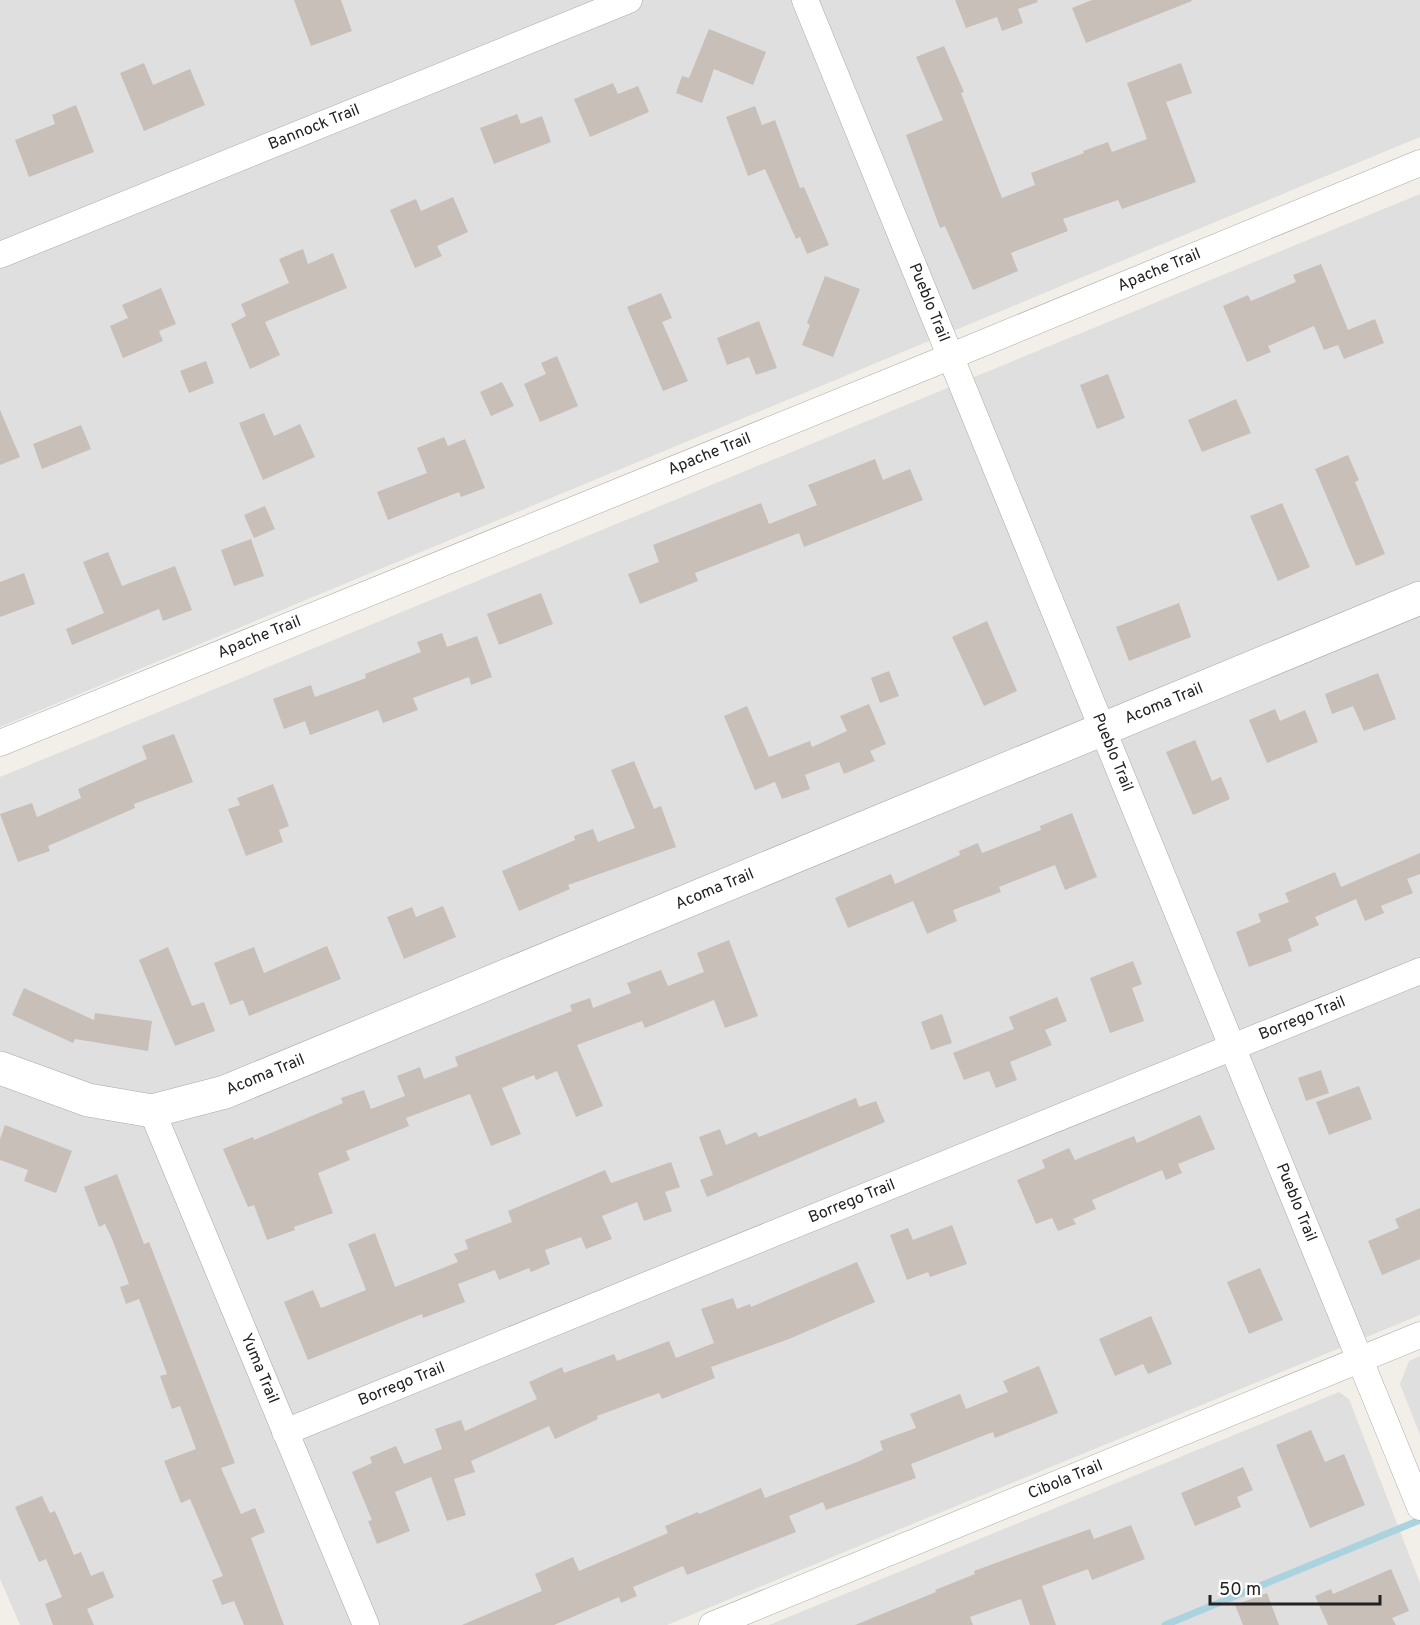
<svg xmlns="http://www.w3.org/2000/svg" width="1420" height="1625" font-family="Overpass,sans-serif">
	<rect width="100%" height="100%" fill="#f2efe9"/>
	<path fill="#e0dfdf" d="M0,0h1420v137l-1420,590z
		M1420,194v1121l-753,310h-647l-20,-46v-802z
		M1420,1356v79l-20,-51 9,-23z
		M1339,1392l10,7 71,184v42h-651z"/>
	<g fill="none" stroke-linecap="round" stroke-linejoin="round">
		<path stroke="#aad3df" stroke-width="7" d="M1165,1625l255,-105"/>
	</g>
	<path fill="#c7bfb8" d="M294,0h47l11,31 -41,15z
		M955,0h82l1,2 -20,7 5,14 -21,8 -5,-14 -31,11z
		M1092,0h99l1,1 -106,42 -14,-35z
		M709,29l57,23 -13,33 -39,-16 -12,34 -26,-10 6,-17 7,2z
		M944,46l20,46 -3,1 41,105 33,-13 -4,-12 53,-20 -1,-2 25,-9 4,10 35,-13 -20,-56 54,-20 11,30 -26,9 30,80 -74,27 -4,-9 -55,19 5,12 -57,22 7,18 -45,19 -28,-64 -5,2 -34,-93 37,-15 -27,-63z
		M144,63l9,22 37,-16 15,36 -61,26 -24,-58z
		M613,83l5,11 20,-8 11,26 -59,25 -16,-38z
		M76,105l18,47 -65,25 -14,-37 40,-16 -3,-9z
		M755,106l7,19 13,-5 25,68 4,-1 25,58 -22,9 -7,-17 -4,2 -31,-70 -17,7 -22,-59z
		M517,114l4,10 21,-8 9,26 -57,22 -14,-36z
		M453,197l15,35 -31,14 5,10 -27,12 -25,-58 26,-11 5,12z
		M303,249l5,15 25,-11 14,35 -82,34 15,33 -30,14 -19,-45 15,-8 -5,-12 48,-21 -10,-24z
		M1321,264l27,66 27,-11 9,24 -40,16 -6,-14 -14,5 -10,-24 -46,20 3,6 -24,10 -24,-56 25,-11 3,6 45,-19 -3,-7z
		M825,276l35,13 -27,68 -31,-12 8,-20 -3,-2z
		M161,288l15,36 -17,7 4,10 -40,17 -13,-32 18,-8 -6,-13z
		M661,293l11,25 -10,4 26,59 -25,10 -36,-84z
		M759,321l18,47 -21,7 -7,-18 -22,8 -10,-27z
		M557,356l21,50 -38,16 -16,-38 22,-10 -5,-11z
		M206,361l8,22 -25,10 -9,-22z
		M1108,374l17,44 -28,11 -17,-44z
		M502,382l12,24 -23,10 -11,-24z
		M1236,399l15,34 -49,19 -14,-32z
		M0,410l20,47 -20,8z
		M264,413l10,23 26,-12 15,33 -52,23 -24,-57z
		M81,425l10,24 -49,20 -9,-25z
		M444,437l4,9 17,-7 20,49 -24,9 -2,-5 -71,28 -11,-28 50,-19 -10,-25z
		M1348,455l11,25 -4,2 30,72 -29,12 -41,-97z
		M875,459l8,21 27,-11 13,31 -119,47 -5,-14 -104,40 3,8 -58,23 -12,-30 31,-12 -6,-17 108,-42 8,21 48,-19 -9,-20z
		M1282,503l28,64 -32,14 -28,-65z
		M265,506l10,23 -21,9 -10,-23z
		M251,539l13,37 -30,10 -13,-36z
		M108,552l14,34 53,-20 17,44 -29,11 -4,-12 -87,36 -6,-16 38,-16 -21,-51z
		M24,573l11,31 -35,13v-35z
		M541,593l12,31 -54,21 -12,-31z
		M1179,603l12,34 -62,24 -13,-34z
		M987,621l30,70 -33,15 -32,-69z
		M442,633l5,14 30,-11 15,41 -21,8 -2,-8 -56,21 5,12 -35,13 -5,-13 -68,25 -5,-14 -21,8 -11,-30 38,-14 4,12 51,-19 -1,-4 56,-22 -4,-10z
		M889,671l10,25 -19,7 -9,-25z
		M1378,673l18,46 -32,12 -11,-25 -21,8 -7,-20z
		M869,704l17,40 -16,7 5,10 -31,13 -5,-12 -34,13 5,14 -28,10 -7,-17 -20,8 -31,-74 23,-10 22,51 41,-16 2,6 35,-16 -7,-15z
		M1275,709l5,12 25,-11 13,32 -51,21 -18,-43z
		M174,734l19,48 -59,22 1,4 -87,38 2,5 -32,11 -18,-48 32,-11 5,14 44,-19 -3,-9 69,-30 -5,-13z
		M1195,740l17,41 9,-4 9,22 -37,16 -27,-63z
		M634,761l20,48 7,-3 15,41 -108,38 2,4 -51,22 -17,-40 73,-31 -1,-4 19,-7 5,13 37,-14 -24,-58z
		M273,784l16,42 -10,4 4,12 -37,14 -18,-47 12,-4 -3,-7z
		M1072,813l25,64 -32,13 -10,-25 -56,22 2,5 -48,18 4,11 -30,13 -14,-33 -65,27 -13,-30 56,-24 4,10 65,-29 -1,-4 19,-8 4,10 59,-23 -1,-4z
		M1420,853v21l-13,5 6,14 -32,13 3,7 -19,8 -9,-22 -41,18 4,8 -31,14 4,12 -43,16 -13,-35 25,-10 -3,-8 31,-12 -4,-9 50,-21 6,15z
		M443,906l13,31 -52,22 -17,-42 25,-10 4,10z
		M729,940l29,76 -33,12 -11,-28 -69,28 -3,-7 -65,24 26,61 -27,11 -19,-46 -21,9 -2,-5 -32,13 19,46 -30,12 -21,-52 -64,24 3,8 -63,25 4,9 -32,13 15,40 -39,14 1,3 -28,10 -13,-35 -6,2 -25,-58 30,-12 1,3 89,-37 -2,-5 23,-8 7,19 34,-13 -8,-20 23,-9 4,12 34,-13 -3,-9 117,-46 -2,-6 20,-7 3,10 38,-15 -4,-10 34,-13 7,16 36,-14 -7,-19z
		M327,946l14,33 -92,37 -6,-16 -13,5 -16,-42 40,-16 10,26z
		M168,947l24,59 12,-4 11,29 -40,15 -36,-86z
		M1133,961l9,23 -10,4 12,33 -34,12 -20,-55z
		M24,988l70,32 1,-7 57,8 -4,30 -73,-12 -2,4 -61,-28z
		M1057,997l10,24 -22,9 7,15 -42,17 7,18 -21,8 -7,-17 -25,9 -11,-27 61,-24 -5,-12z
		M942,1014l10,29 -21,7 -10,-28z
		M1321,1070l8,23 -23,8 -8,-23z
		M1359,1086l13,33 -43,16 -13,-33z
		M856,1098l3,9 17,-6 9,21 -178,75 -7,-17 13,-5 -14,-38 21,-8 6,16 30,-13 3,5z
		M1200,1115l15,34 -37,15 4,9 -16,7 -4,-10 -70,30 4,9 -23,10 3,5 -18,7 -6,-13 -16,6 -19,-44 28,-12 -3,-8 27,-12 6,12 59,-24 3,7z
		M5,1125l67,26 -16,42 -32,-12 4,-11 -28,-10v-21z
		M671,1162l9,25 -15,5 7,19 -28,10 -7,-19 -35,14 10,23 -26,10 -5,-12 -36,13 5,14 -19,8 -2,-4 -30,12 -4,-10 -37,14 7,18 -42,16 -1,-4 -114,46 -24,-58 29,-12 8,18 45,-18 -18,-46 27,-11 20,54 63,-25 -4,-8 14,-5 -3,-9 47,-18 -4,-11 97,-41 6,13z
		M117,1174l27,70 5,-2 86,221 -14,5 20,46 14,-6 10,24 -14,6 33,87h-40l-10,-24 -12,4 -10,-25 11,-4 -33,-77 -9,4 -17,-42 32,-12 -16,-43 -8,3 -12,-33 7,-2 -28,-75 -13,5 -6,-17 9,-3 -17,-45 -7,-15 -6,3 -15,-40z
		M1420,1208v51l-38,16 -14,-34 31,-13 -4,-9z
		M952,1225l15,39 -37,13 -2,-5 -21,8 -17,-45 18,-7 5,12z
		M857,1262l18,40 -86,37 -78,28 4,11 -53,21 -3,-6 -62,23 1,3 -43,20 -6,-13 -78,35 4,11 -21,7 12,36 -19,6 -16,-44 -36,15 15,39 -33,13 -9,-23 4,-1 -20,-48 20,-9 -2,-6 26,-11 8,18 38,-15 -7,-20 26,-9 4,11 72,-32 -8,-17 33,-15 2,6 50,-19 3,7 52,-20 7,17 38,-15 -13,-34 32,-11 4,11 13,-5 1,3z
		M1260,1268l23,52 -34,14 -22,-52z
		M1151,1316l21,48 -24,10 -5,-10 -28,12 -16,-37z
		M1039,1366l19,47 -63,25 -2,-6 -82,32 5,14 -90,32 -3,-8 -34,14 7,16 -109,43 -4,-9 -50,21 4,9 -16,7 -2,-6 -65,28h-92l80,-34 -7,-17 38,-17 6,14 89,-38 -3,-7 33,-14 1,2 62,-26 4,10 92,-36 26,-12 -3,-9 36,-13 -6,-14 50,-20 6,15 42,-17 -5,-11z
		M1311,1430l14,32 19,-8 21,51 -55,23 -34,-83z
		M1243,1467l10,23 -16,7 4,10 -46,19 -14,-33z
		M42,1496l8,17 5,-2 19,44 7,-3 10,24 12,-5 11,26 -27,12 7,16h-41l-8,-21 17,-7 -16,-38 -7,3 -24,-55z
		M1131,1525l14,34 -53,21 -4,-11 -46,17 14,39h-26l-9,-26 -51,18 3,8h-118l81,-33 -1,-2 40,-16 -1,-3 38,-14 78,-28 4,10z
		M1391,1569l18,42 -17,7 4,7h-68l-13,-29 16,-7 2,5z
		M1267,1593l12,32h-36l-8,-20z"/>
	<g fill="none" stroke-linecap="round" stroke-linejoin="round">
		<g stroke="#a9a9a9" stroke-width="27">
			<g id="minor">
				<path id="s1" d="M805,0l615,1507"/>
				<path id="s2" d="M0,255l629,-255"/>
				<path id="s3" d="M0,743l920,-374 500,-206"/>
				<path id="s4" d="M152,1111l214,514"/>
				<path id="s5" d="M285,1432l1135,-461"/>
				<path id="s6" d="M712,1625l708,-290"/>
			</g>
		</g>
		<g stroke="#a9a9a9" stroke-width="34">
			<g id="tertiary">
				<path id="s7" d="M0,1068l88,32 64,11 73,-19 1195,-494"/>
			</g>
		</g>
		<use href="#minor" stroke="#fff" stroke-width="26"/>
		<use href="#tertiary" stroke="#fff" stroke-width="33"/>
	</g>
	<g text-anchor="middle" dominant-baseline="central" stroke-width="6" stroke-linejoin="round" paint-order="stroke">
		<g font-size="16" fill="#222" stroke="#fff">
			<text stroke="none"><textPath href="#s2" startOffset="339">Bannock Trail</textPath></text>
			<text stroke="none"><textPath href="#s3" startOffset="1252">Apache Trail</textPath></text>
			<text stroke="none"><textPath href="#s1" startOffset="327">Pueblo Trail</textPath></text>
			<text stroke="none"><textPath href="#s3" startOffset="766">Apache Trail</textPath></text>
			<text stroke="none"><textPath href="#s3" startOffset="280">Apache Trail</textPath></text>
			<text stroke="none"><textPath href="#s7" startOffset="1250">Acoma Trail</textPath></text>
			<text stroke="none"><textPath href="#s1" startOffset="813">Pueblo Trail</textPath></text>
			<text stroke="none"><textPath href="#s7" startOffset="764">Acoma Trail</textPath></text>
			<text stroke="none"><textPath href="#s5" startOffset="1098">Borrego Trail</textPath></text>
			<text stroke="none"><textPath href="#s7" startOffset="278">Acoma Trail</textPath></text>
			<text stroke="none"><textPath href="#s5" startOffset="612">Borrego Trail</textPath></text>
			<text stroke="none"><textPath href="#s1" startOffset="1299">Pueblo Trail</textPath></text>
			<text stroke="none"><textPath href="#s4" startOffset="279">Yuma Trail</textPath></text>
			<text stroke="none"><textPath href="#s5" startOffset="126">Borrego Trail</textPath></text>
			<text stroke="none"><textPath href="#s6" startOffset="382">Cibola Trail</textPath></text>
		</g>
	</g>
	<path d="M1210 1595v9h170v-9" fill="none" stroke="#222222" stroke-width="3"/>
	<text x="1219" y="1595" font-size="18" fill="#222222" stroke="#ffffff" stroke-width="4.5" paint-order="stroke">50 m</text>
</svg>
